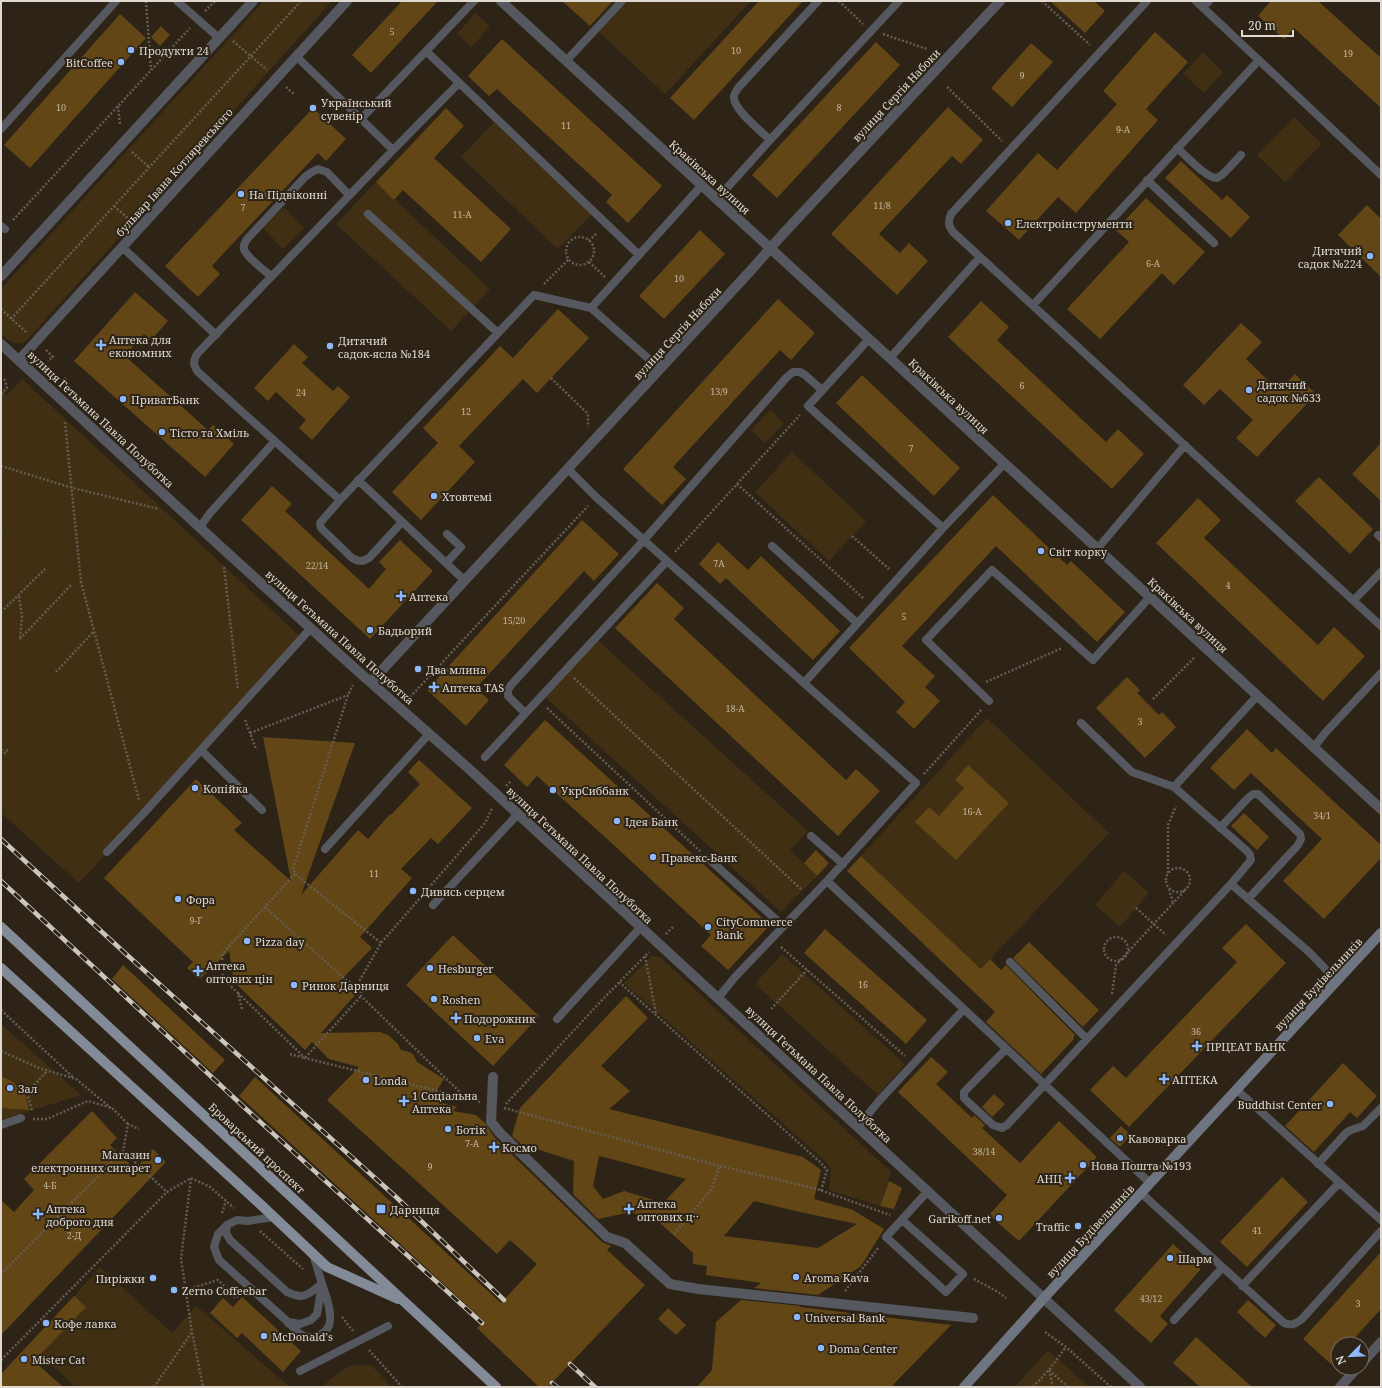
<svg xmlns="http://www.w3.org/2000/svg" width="1382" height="1388" font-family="'Noto Serif',serif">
	<rect width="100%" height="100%" fill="#2d2417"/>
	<path fill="#412f14" d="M264,1h68l-305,339c-10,8 -18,1 -26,-6v-45z
		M628,1h123l-86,93 -66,-62z
		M475,13l15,13 -18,21 -15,-13z
		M1203,52l20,20 -19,21 -21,-19z
		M1294,117l28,27 -37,38 -28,-27z
		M494,122l98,92 -34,35 -97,-92z
		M376,182l114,107 -39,42 -115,-107z
		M284,207l20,21 -21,21 -20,-21z
		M22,379l282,261 -79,87 -146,156 -78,-70v-424l6,6z
		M770,410l14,13 -19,20 -14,-13z
		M792,452l74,69 -37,40 -74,-69z
		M595,638l213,193 -18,19 27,26 -36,36 -238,-217z
		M987,718l122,115 -128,136 -120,-113z
		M1124,871l25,22 -29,34 -25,-22z
		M782,954l123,110 -27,31 -123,-111z
		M652,956l8,1 231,215 -11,34 -51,-16 2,-22 -8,-9 -199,-176z
		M1,1024l80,71 -80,25z
		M100,1267l72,66 24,-27 94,81h-215l-44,-42z
		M1048,1350l41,37h-74z
		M371,1365l21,22h-69l6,-7 20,-14z"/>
	<path fill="#634615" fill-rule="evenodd" d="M402,1h36l-67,72 -19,-18z
		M562,1h51l-23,25z
		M759,1h44l-109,119 -24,-22z
		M1050,1h44l11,10 -20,22z
		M1271,1h47l63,57v50l-87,-80 -10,11 -26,-23z
		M120,14l26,24 -116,130 -26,-23z
		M161,26l9,9 -10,11 -9,-9z
		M1155,32l33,30 -42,47 12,11 -82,93 -18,-16 -39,43 -33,-29 52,-58 19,17 60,-66 -14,-13z
		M502,39l160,147 -34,37 -22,-21 6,-7 -115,-106 -8,7 -21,-20z
		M876,42l24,23 -123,133 -25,-23z
		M1031,43l22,19 -41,45 -21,-19z
		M948,107l35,33 -22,24 -9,-8 -73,78 21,19 9,-10 19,18 -31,34 -66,-61z
		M313,108l33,31 -20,22 -8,-8 -97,103 -9,10 8,8 -22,23 -33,-31z
		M446,108l18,18 -30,32 77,71 -30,33 -78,-72 -9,10 -18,-18z
		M1181,161l41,39 5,-5 23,22 -19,21 -66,-60z
		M1146,198l59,54 -31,33 -12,-12 -62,66 -33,-30 62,-67 -13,-12z
		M1367,205l14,14v58l-43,-42z
		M700,230l25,24 -61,65 -25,-23z
		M135,292l33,29 -17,19 -7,-6 -19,22 83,74 5,-5 21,19 -29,33 -131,-116z
		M778,299l37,34 -24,27 -11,-10 -107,117 13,12 -24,26 -39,-36z
		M981,301l28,26 -12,13 109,102 12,-13 26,25 -32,35 -164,-152z
		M558,309l31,29 -52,55 -14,-14 -64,67 16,16 -54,58 -29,-28 46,-49 -15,-15 77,-82 13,12z
		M1241,323l21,19 -16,17 33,32 16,-17 21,20 -59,63 -21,-19 17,-18 -33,-31 -16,16 -21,-20z
		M294,344l14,13 -6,6 31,28 5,-5 12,11 -38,43 -13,-12 7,-8 -30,-28 -8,9 -14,-13z
		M862,375l98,93 -26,28 -98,-93z
		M1381,443v58l-29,-27z
		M1319,477l54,52 -23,25 -55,-53z
		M272,486l20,18 -7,7 84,78 17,-20 -7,-7 21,-22 33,31 -63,68 -129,-119z
		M993,495l74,70 4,-4 54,51 -28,30 -101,-96 -94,100 33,30 -10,11 15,14 -26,28 -18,-17 9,-10 -56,-54z
		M1198,498l23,22 -17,18 114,107 16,-18 31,29 -42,45 -167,-158z
		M582,520l37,34 -25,27 -10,-10 -108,117 13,12 -23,26 -39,-36z
		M718,542l30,28 13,-14 79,75 -27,29 -87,-82 -6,6 -21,-20z
		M657,583l27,25 -10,11 172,161 10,-11 24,22 -42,45 -223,-208z
		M1127,677l13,13 -3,3 22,22 3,-3 14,15 -31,31 -49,-50z
		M545,720l225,205 -42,45 -27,-24 10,-11 -106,-98 -68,-61 -10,11 -23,-22z
		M1247,729l25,24 4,-5 105,97v13l-57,61 -41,-38 39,-42 -71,-66 -17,17 -24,-22z
		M263,737l92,6 -54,152 57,-65 10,9 22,-25 1,1 29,-31 -12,-12 11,-12 53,48 -34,36 -7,-6 -30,31 11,9 -52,59 12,11 -31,32 15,14 -35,39 59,-1 8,3 10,9 3,6 9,2 3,2 4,8 27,17 -13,21 26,7 -4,4 23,4 9,8 10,15 107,104 9,4 -4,4 38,35 -97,102h-9l-62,-59 7,-7 -245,-225 16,-19 246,226 36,-39 -27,-24 -13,14 -170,-154 32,-33 -30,-8 -17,-17 -7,8 -71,-68 -5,-31 -29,28 -13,-11 6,-6 -89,-84 92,-99 46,44 -8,7 57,51z
		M968,765l41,38 -53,57 -41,-38 14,-15 10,9 25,-28 -9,-8z
		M1244,813l25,24 -12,13 -26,-24z
		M816,850l13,13 -12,13 -13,-13z
		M861,856l120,113 9,-10 11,11 5,-5 69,70 -2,3 1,1 -33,35 -55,-52 9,-10 -148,-141z
		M1246,924l40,39 -157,164 -39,-37 23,-24 13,12 111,-116 -15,-14z
		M825,929l102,91 -21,24 -102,-91z
		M453,935l86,81 -46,50 -87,-81z
		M1029,942l70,68 -16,17 -70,-69z
		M123,965l102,95 -12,13 -101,-94z
		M626,996l22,22 -47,48 29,25 -21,18 194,48 18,13 -7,29 39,11 31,19 -23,37 -43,29 -64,-7 7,-5 -55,-8 1,-9 -14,-2v-11l-33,-30 -29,-11 -33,7 -25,-25 1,-33 -53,-17 -9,-8 8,-28zM599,1156l16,4 71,19 -23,24 -39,-12 -21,8 -10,-13zM754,1201l46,11 57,12 -39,24 -94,-12z
		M931,1057l17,15 -12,12 36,34 2,-3 11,10 -3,3 38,35 39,-42 38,36 -78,84 -30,-26 18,-20 -109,-103z
		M1343,1063l34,33 -20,22 -7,-6 -36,40 -29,-26z
		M1,1076l12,6 12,12 4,16 -28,-2z
		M994,1094l11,10 -13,13 -10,-10z
		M92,1111l25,27 -7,7 25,24 18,-20 13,13 -165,173v-135l13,12 20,-22 -10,-11z
		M1121,1126l10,9 -11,12 -10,-9z
		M1282,1177l26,25 -61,65 -27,-25z
		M889,1181l13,7 -8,21 -14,-3z
		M1173,1244l28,25 -41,47 8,8 -17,19 -37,-33z
		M1381,1252v57l-32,35h-11v13l-7,7 -28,-25z
		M74,1296l12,11 -52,54 29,26h-62v-13z
		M242,1297l59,54 -18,21 -41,-39 -5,5 -27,-25 13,-15 10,9z
		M741,1300l60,6 -1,1 151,18 -60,62h-194l15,-17 4,-48z
		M1248,1300l28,25 -11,13 -28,-26z
		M668,1308l18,17 -10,10 -18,-16z
		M1196,1337l56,50h-52l-27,-24z"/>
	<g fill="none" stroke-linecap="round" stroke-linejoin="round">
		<path stroke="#655d52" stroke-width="2.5" stroke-dasharray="2 2" stroke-linecap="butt" d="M146,1l5,69
			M839,1l24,23
			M1042,1l48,44
			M205,11l10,-10
			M883,34l44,15
			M233,41l34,29
			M286,87l8,7
			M947,87l55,54
			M118,106l2,19
			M132,152l17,15
			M114,206l16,14
			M13,220l177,-192
			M566 251a14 14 0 1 1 28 0a14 14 0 1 1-28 0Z
			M589,241l8,-8
			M589,262l16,15
			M544,284l25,-25
			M1,309l26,24
			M11,319l290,-318
			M46,350l7,7 -5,4
			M551,378l37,36v13
			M62,382l4,-4
			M1,394l6,-6 -3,-11
			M65,422l16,160 58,218
			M1,466l72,22 86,21
			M737,484l126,114
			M1,531l1,3
			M852,536l37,33
			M675,552l125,-137
			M224,567l14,123
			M19,596l3,20 -2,22
			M1,612l44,-43
			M20,639l51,-54
			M56,672l38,-41
			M574,678l228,212
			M986,682l76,-34
			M410,697l178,-191
			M1153,699l42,-42
			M547,708l154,144
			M245,720l11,29
			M250,733l98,-38
			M1,749l4,4 4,-5
			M924,774l58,-65
			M506,786l5,-5
			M1166 880a12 12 0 1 1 24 0a12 12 0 1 1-24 0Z
			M1168,873v-48l8,-19
			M295,874l86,69
			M1169,889l4,14
			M265,907l81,73 14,6
			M1136,908l30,27
			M666,934l7,-7
			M1104 949a12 12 0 1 1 24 0a12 12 0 1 1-24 0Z
			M781,947l124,109
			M645,956l11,58
			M619,982l201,180 7,8 -6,21
			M238,993l67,65 161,40
			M1112,994l4,-29 70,-76
			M242,1009l-4,-16 -15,-14 -1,-25 73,-80 -2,-5 55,-174 5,-10
			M771,1009l36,-39
			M1,1010l73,68
			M1,1051l38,17 37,11 35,29
			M290,1054l15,4 56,-62
			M480,1102l-14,-4 -105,-102 -1,-16 21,-37 104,-120 7,-15
			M506,1104l96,-104 47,-48
			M504,1108l216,58 97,23 73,26
			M32,1110l-5,-17 20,-22
			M33,1119h14l41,-18 24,7 16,16
			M123,1151l44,41 24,-14 -10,81 11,73 11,55
			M191,1178l19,9 24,21
			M222,1213l4,-12
			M260,1231l43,38
			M674,1234l37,-44 9,-24
			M1,1274l122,-123 5,-27 11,5
			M974,1279l24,13 8,6
			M182,1290h4l32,-10 18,18 4,-5
			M845,1291l34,-44
			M342,1317l11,14
			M1045,1332l21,15 45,40
			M369,1350l33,37
			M1,1360l166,-168
			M1049,1370l19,17
			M1049,1370l4,17
			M154,1387l38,-55
			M1033,1387l16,-17 17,-23"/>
		<path stroke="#55595f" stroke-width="8" d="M177,1l42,37
			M1147,1l-196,213c-3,8 -3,11 2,18l428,394
			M1196,1l185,174
			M1203,8l6,-7
			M426,51l213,204 63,-70
			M296,56l97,94
			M566,61l56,-60
			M361,119l113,-118
			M1,129l115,-128
			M770,140c-9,-9 -38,-31 -36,-44 0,-2 3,-6 4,-8l80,-87
			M1177,148c10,8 27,29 40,30l6,-4 18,-19
			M1147,180l67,63
			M717,199l53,-59 129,-139
			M368,214l130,119
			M1,226l4,3
			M122,247l94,88
			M271,276c-6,-5 -25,-19 -27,-27 -1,-4 1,-7 4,-11l57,-61 7,-5 6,-3 9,3 22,23
			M1033,305l226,-245
			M591,308l48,-53
			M869,339l-61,67 135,122
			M890,358l90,-101
			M568,469l28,28 71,64 249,222 -89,98 -92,96 -17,21
			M358,480l106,100
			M339,501l195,-206 57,13 59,52 15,4
			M402,522l-33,36c-7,4 -10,4 -17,0l-31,-30 -1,-5 20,-23 -142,-128c-5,-7 -5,-10 -1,-18l196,-204 66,-67
			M200,527l10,-14 64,-71
			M1378,535l3,3
			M772,546l85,77
			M1098,548l87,-103
			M446,563l15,-16 -14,-13
			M1354,600l27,-28
			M804,683l139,-155 62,-65
			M989,701l-63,-61 66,-70 101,90 57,-63
			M525,713l-17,-17v-6l3,-5 133,-145 142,-162 7,-6h7l5,3 17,15
			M1314,747l11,-14 56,-60
			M201,750l61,60
			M485,757l182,-196
			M1174,787l84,-92
			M1220,828l28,-30 5,-4h5l42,40 1,5 -3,6 -50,54
			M811,836l32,28
			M325,849l104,-115
			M107,852l36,-38 168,-186
			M710,860l73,66
			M827,881l323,302
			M1231,884l78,68 28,29
			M433,905l85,-91
			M1010,962l77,77
			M557,1019l84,-92
			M1006,1049l-42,43v6l4,4 25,23 9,3 5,-3 224,-241 20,-24 -1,-5 -3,-4 -73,-64 -42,-15 -51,-49
			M1237,1090l144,130
			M1,1125l20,-7
			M858,1127l20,-25 86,-93
			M1318,1164l28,-31 5,-3 12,-4 18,-18
			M1141,1193l143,130c8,3 11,1 18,-4l79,-88
			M274,1217l-26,4 -11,-1 -10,5 -9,9 -4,13 5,13 69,62 12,2 11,-4 6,-6 5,-30 -9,-30
			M902,1220l61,54 -17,18 -60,-55 42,-46
			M227,1225l-1,8 4,7 57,52c18,8 20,3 35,-8 4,12 9,24 8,36 0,13 -17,21 -28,15 -5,-3 -9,-9 -14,-12
			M1242,1286l97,-103
			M1174,1320l48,-52
			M300,1371l88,-45"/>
		<path stroke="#55595f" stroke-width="10" d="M501,1l880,808
			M1,276l252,-275
			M1,344l220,203 139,126 108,95 672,619
			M19,360l328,-359
			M371,682l382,-414 29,-33 218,-234
			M493,1077l-2,45 9,11 107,104 18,6 45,41 28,5 275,29
			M1362,1363l19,-21
			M1340,1387l17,-19"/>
		<path stroke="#6f7580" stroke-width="10" d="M964,1387l80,-89 337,-365"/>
		<path stroke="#838b99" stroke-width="10" d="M1,927l495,460
			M1,968l258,235 68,64 71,32"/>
		<g stroke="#cbc5bc" stroke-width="4.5">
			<path id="rail" d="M1,839l125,115 269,242 109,104
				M1,881l244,227 237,215
				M570,1364l25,23
				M552,1383l5,4"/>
		</g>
		<use href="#rail" stroke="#2d2417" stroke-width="3" stroke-dasharray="9" stroke-linecap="butt"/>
	</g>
	<g fill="#8db9fc" stroke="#2d2417" stroke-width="1.5">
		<circle cx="131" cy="50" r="4"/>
		<circle cx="121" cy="62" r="4"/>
		<circle cx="313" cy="108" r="4"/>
		<circle cx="241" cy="194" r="4"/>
		<circle cx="1008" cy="223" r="4"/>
		<circle cx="1370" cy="256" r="4"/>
		<path d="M99 339h4v4h4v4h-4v4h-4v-4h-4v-4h4z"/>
		<circle cx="330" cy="346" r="4"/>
		<circle cx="1249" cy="390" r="4"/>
		<circle cx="123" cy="399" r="4"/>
		<circle cx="162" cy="432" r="4"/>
		<circle cx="434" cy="496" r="4"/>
		<circle cx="1041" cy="551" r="4"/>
		<path d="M399 590h4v4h4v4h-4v4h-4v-4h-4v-4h4z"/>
		<circle cx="370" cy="630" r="4"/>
		<circle cx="418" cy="669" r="4"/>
		<path d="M432 681h4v4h4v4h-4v4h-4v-4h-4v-4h4z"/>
		<circle cx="195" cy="788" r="4"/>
		<circle cx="553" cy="790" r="4"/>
		<circle cx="617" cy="821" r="4"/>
		<circle cx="653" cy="857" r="4"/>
		<circle cx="413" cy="891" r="4"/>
		<circle cx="178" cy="899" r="4"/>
		<circle cx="708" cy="927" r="4"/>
		<circle cx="247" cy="941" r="4"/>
		<circle cx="430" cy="968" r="4"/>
		<path d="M196 965h4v4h4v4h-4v4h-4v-4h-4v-4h4z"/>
		<circle cx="294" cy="985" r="4"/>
		<circle cx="434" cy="999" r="4"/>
		<path d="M454 1012h4v4h4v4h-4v4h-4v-4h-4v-4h4z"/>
		<circle cx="477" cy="1038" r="4"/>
		<path d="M1195 1040h4v4h4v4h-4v4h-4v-4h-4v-4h4z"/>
		<path d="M1162 1073h4v4h4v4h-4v4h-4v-4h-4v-4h4z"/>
		<circle cx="366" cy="1080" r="4"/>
		<circle cx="10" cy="1088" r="4"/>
		<path d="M402 1095h4v4h4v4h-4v4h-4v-4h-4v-4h4z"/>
		<circle cx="1330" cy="1104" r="4"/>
		<circle cx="448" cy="1129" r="4"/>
		<circle cx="1120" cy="1138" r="4"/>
		<path d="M492 1141h4v4h4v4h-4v4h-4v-4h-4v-4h4z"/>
		<circle cx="158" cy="1160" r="4"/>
		<circle cx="1083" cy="1165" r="4"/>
		<path d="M1068 1172h4v4h4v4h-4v4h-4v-4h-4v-4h4z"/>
		<rect x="376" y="1204" width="10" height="10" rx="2"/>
		<path d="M627 1203h4v4h4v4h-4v4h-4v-4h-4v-4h4z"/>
		<path d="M36 1208h4v4h4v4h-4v4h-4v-4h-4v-4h4z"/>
		<circle cx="999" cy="1218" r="4"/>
		<circle cx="1078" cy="1226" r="4"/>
		<circle cx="1170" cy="1258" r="4"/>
		<circle cx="796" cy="1277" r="4"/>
		<circle cx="153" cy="1278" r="4"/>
		<circle cx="174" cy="1290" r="4"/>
		<circle cx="797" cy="1317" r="4"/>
		<circle cx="46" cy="1323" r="4"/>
		<circle cx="264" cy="1336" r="4"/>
		<circle cx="821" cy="1348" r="4"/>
		<circle cx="24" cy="1359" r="4"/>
	</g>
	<g text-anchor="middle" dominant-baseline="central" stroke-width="4" stroke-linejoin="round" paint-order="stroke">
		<g font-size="9" fill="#c0b4a2">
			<text x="392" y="31">5</text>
			<text x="736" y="50">10</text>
			<text x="1348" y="53">19</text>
			<text x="1022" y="75">9</text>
			<text x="61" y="107">10</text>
			<text x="839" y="107">8</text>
			<text x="566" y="125">11</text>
			<text x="1123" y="129">9-А</text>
			<text x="882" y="205">11/8</text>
			<text x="243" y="207">7</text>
			<text x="462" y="214">11-А</text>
			<text x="1153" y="263">6-А</text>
			<text x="679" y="278">10</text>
			<text x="1022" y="385">6</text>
			<text x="719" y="391">13/9</text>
			<text x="301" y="392">24</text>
			<text x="466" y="411">12</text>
			<text x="911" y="448">7</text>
			<text x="719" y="563">7А</text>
			<text x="317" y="565">22/14</text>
			<text x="1228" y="585">4</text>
			<text x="904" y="616">5</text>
			<text x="514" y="620">15/20</text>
			<text x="735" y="708">18-А</text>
			<text x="1140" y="721">3</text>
			<text x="972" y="811">16-А</text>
			<text x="1322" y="815">34/1</text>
			<text x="374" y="873">11</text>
			<text x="196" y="920">9-Г</text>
			<text x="863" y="984">16</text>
			<text x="1196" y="1031">36</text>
			<text x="472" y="1143">7-А</text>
			<text x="984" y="1151">38/14</text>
			<text x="430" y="1166">9</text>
			<text x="50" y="1185">4-Б</text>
			<text x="1257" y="1230">41</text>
			<text x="74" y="1235">2-Д</text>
			<text x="1151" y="1298">43/12</text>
			<text x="1358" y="1303">3</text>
		</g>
		<g font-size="11" fill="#dfd9d1" stroke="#2d2417" text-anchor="start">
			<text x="139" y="50">Продукти 24</text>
			<text x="113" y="62" text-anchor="end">BitCoffee</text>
			<text x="321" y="102">Український<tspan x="321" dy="13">сувенір</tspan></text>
			<text x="249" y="194">На Підвіконні</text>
			<text x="1016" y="223">Електроінструменти</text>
			<text x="1362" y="250" text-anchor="end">Дитячий<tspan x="1362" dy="13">садок №224</tspan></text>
			<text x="109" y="339">Аптека для<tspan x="109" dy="13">економних</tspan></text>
			<text x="338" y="340">Дитячий<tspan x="338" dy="13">садок-ясла №184</tspan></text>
			<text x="1257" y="384">Дитячий<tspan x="1257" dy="13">садок №633</tspan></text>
			<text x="131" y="399">ПриватБанк</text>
			<text x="170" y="432">Тісто та Хміль</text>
			<text x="442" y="496">Хтовтемі</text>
			<text x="1049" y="551">Світ корку</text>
			<text x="409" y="596">Аптека</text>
			<text x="378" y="630">Бадьорий</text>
			<text x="426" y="669">Два млина</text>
			<text x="442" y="687">Аптека TAS</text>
			<text x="203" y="788">Копійка</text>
			<text x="561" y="790">УкрСиббанк</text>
			<text x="625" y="821">Ідея Банк</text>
			<text x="661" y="857">Правекс-Банк</text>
			<text x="421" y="891">Дивись серцем</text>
			<text x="186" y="899">Фора</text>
			<text x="716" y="921">CityCommerce<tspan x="716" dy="13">Bank</tspan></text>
			<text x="255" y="941">Pizza day</text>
			<text x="206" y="965">Аптека<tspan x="206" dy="13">оптових цін</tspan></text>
			<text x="438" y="968">Hesburger</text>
			<text x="302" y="985">Ринок Дарниця</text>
			<text x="442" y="999">Roshen</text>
			<text x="464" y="1018">Подорожник</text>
			<text x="485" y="1038">Eva</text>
			<text x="1206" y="1046">ПРЦЕАТ БАНК</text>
			<text x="1172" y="1079">АПТЕКА</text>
			<text x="374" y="1080">Londa</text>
			<text x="18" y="1088">Зал</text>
			<text x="412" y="1095">1 Соціальна<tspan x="412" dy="13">Аптека</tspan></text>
			<text x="1322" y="1104" text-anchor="end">Buddhist Center</text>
			<text x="456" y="1129">Ботік</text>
			<text x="1128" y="1138">Кавоварка</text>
			<text x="502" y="1147">Космо</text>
			<text x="150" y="1154" text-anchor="end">Магазин<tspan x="150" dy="13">електронних сигарет</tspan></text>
			<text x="1091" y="1165">Нова Пошта №193</text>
			<text x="1062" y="1178" text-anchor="end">АНЦ</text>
			<text x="637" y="1203">Аптека<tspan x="637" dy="13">оптових ц‥</tspan></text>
			<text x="46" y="1208">Аптека<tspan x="46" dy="13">доброго дня</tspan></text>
			<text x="390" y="1209">Дарниця</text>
			<text x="991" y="1218" text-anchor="end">Garikoff.net</text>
			<text x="1070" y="1226" text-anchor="end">Traffic</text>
			<text x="1178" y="1258">Шарм</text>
			<text x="804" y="1277">Aroma Kava</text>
			<text x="145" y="1278" text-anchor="end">Пиріжки</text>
			<text x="182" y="1290">Zerno Coffeebar</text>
			<text x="805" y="1317">Universal Bank</text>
			<text x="54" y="1323">Кофе лавка</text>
			<text x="272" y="1336">McDonald's</text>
			<text x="829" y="1348">Doma Center</text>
			<text x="32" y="1359">Mister Cat</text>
		</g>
		<g font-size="11" fill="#dfd9d1" stroke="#2d2417">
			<text transform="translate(896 95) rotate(-47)">вулиця Сергія Набоки</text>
			<text transform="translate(174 172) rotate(-48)">бульвар Івана Котляревського</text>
			<text transform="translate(710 177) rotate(42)">Краківська вулиця</text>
			<text transform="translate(677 333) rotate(-47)">вулиця Сергія Набоки</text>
			<text transform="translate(949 396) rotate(43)">Краківська вулиця</text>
			<text transform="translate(101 419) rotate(43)">вулиця Гетьмана Павла Полуботка</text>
			<text transform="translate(1188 615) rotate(43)">Краківська вулиця</text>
			<text transform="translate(340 637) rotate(42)">вулиця Гетьмана Павла Полуботка</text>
			<text transform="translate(580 855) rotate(43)">вулиця Гетьмана Павла Полуботка</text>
			<text transform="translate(1318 984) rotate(-47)">вулиця Будівельників</text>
			<text transform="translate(819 1074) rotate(43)">вулиця Гетьмана Павла Полуботка</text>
			<text transform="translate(257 1148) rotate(43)">Броварський проспект</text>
			<text transform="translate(1090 1231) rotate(-47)">вулиця Будівельників</text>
		</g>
	</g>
	<rect width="1382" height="1388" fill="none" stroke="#dfd9d1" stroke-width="4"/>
	<g transform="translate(1350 1356) rotate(246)"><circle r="19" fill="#2d2417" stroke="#746c61"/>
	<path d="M0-3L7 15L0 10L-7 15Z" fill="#8db9fc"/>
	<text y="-6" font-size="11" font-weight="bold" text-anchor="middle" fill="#dfd9d1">N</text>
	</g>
	<path d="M1242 30v6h51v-6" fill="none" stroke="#dfd9d1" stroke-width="2"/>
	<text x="1248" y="30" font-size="12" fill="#dfd9d1" stroke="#2d2417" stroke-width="3" paint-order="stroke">20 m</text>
</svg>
